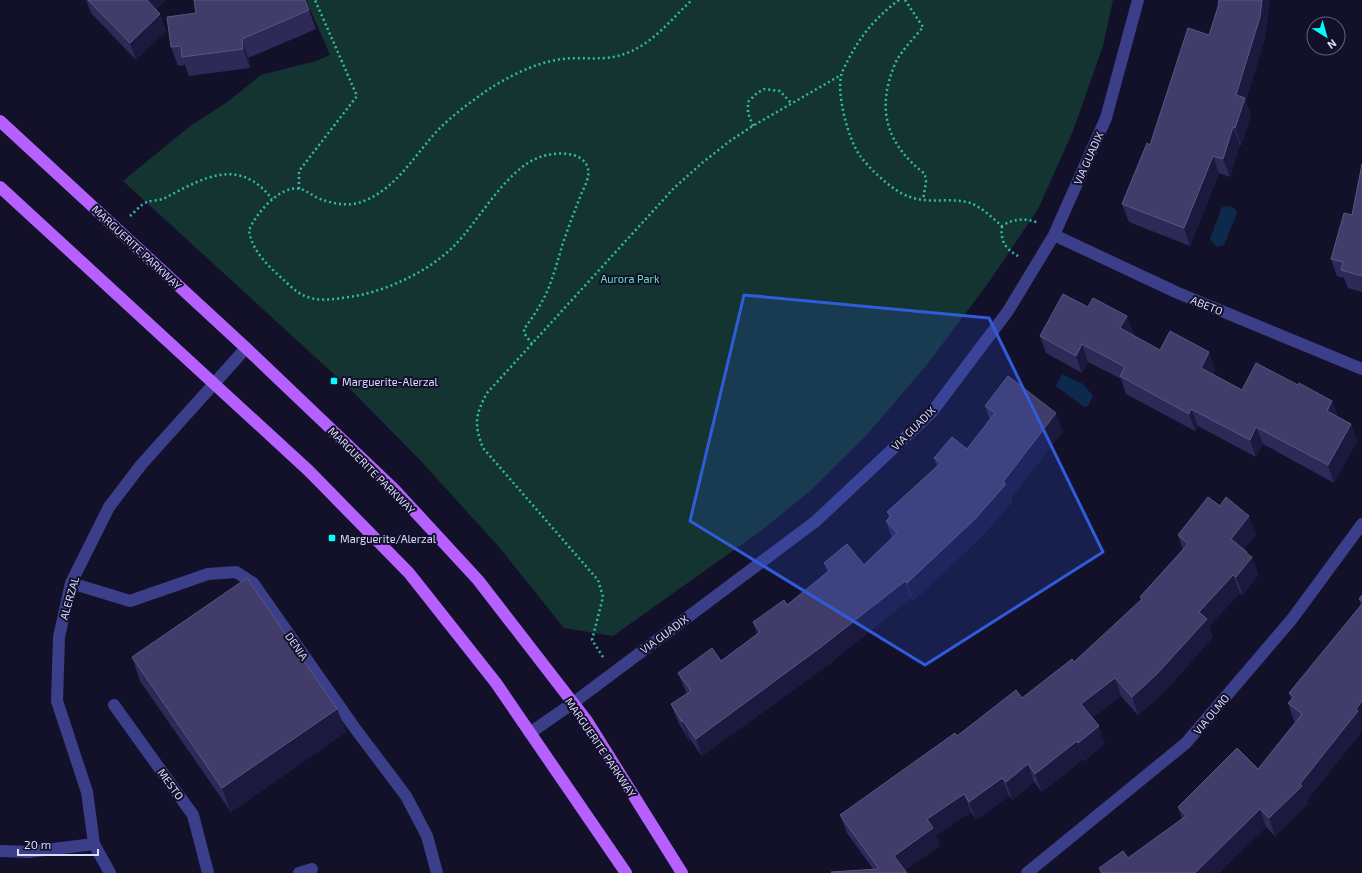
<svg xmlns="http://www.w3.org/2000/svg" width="1362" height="873" font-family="'Exo 2',sans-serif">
	<rect width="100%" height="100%" fill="#13112a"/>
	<path fill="#133430" d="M306,0h807l-10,46 -30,85 -35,78 -49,73 -64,85 -61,71 -54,53 -48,39 -149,106 -49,-8 -65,-81 -79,-87 -72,-73 -225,-206 67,-55 36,-23 35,-28 55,-14 14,-6z"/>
	<path fill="#0d2a4d" d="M1230,206l5,3 2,4 -13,32 -7,2 -7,-8 12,-32z
		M1062,374l21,10 10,12 -5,10 -4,1 -28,-21z"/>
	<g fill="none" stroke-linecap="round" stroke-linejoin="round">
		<path stroke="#30bda8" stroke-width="2.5" stroke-dasharray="2 3" stroke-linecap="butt" d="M899,0c-23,17 -39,36 -52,62 -2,4 -5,9 -6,14 -4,20 7,64 20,81 10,13 25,27 40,36 24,13 43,4 66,9 13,3 25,16 35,24 12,-8 23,-8 37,-3
			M905,0l18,27c-8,10 -23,25 -28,37 -19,45 -9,80 30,110l1,8 -3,18
			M753,126l-5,-13v-11l9,-9 7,-4 16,2 12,13
			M299,189v-18l58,-75 -42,-96
			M130,216c5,-4 11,-12 17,-14 5,-2 12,-1 18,-4 38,-20 74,-42 107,1
			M1002,226c-2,14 3,23 16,30
			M532,344l-8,-11v-4c9,-12 19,-27 25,-42 5,-13 9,-27 13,-41 6,-18 13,-36 20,-54 3,-6 8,-16 6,-23 -4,-19 -34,-17 -48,-12 -34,12 -61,64 -86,89 -26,26 -69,46 -105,51 -27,4 -42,6 -62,-14 -16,-15 -35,-30 -38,-53 7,-16 31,-46 52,-41 6,2 12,7 19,10 14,5 30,8 44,2 33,-13 52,-48 75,-72 15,-15 33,-28 50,-40 19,-12 44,-25 67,-29 25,-5 46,3 71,-7 28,-11 44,-34 65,-53
			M603,657l-11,-17 11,-43 -5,-17 -115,-132c-9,-23 -8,-33 4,-55l187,-205 28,-25 28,-22 21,-14 90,-52"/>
		<path stroke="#3b3f89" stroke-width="12" d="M1054,235l124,58 184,76
			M71,583l59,18 78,-27 28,-2 17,11 101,144 52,69 21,40 10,37
			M114,705l79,110 15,58
			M530,733l43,-30 243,-182 116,-109 76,-101 46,-76 52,-117 32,-118
			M0,851l29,1 65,-8
			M110,873l-16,-29 -7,-52 -30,-91 2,-64 12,-54 38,-76 32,-42 105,-117
			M299,873l13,-4
			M1027,873l159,-130 106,-124 70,-95"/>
		<path stroke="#b661ff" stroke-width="12" d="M0,121l246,227 148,141 84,91 109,141 95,152
			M0,187l309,284 100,102 87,110 130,190"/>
	</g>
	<path fill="#2f2958" d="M86,0h80l-10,9 4,5 6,17 -30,29 -45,-47z
		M1218,7l48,27 -20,67 5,14 -10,30h-1l-10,32 -11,-4 -29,73 -61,-24 -7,-18 28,-59 59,-110z
		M309,10l7,19 -68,29 2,10 -61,8 -4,-11 -7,1 -7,-19 25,-34z
		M1362,164v128l-14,-4 -4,-10 -7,-2 -6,-17 21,-44z
		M1134,334l-1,1 27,15 55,19 -2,5 29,16 56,-5 34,16 6,16 13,7 6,17 -23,42 -71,-39 -7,13 -58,-31 -3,5 -69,-37 -5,-15 -33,-17 -6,11 -36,-20 -6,-17z
		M985,406l78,25 -52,67 1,4 -31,35 -68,64 -2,-3 -83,67 -126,91 -12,-17 -1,1 -11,-18 -7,-18 16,-10 -2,-4 -7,-17 43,-12 36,-27 -4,-12 34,-17 40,-33 -3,-9 40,2 28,-27 -6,-17 3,-3 -2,-6 50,-46 -3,-8 33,-9 23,-29z
		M1220,506l36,28 -12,15 5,6 3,2 6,18 -15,20 -3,-2 -31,33 4,11 -49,55 -26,23 -17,-19 -29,22 13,26 -21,17 -1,-2 -41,33 -8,-10 -22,18 -3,-4 -33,24 -5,-8 -35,23 4,11 -35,24 2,3h-75l-1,-1 42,-3 -26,-36 -7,-18 117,-79 65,-38 52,-36 67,-62 -1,-3 43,-47 -5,-15z
		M1362,595v136l-55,69 1,4 -33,32 -9,-9 -47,46h-118l-2,-5 29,-10 54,-39 -4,-12 80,-38 38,-47 -2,-1 -6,-18 3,-4 -2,-6 72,-88 -2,-6z
		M132,657l205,52 9,23 -115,80 -91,-131z"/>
	<path fill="#1c183e" d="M145,0h21l-16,14z
		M1262,0h8l-4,34 -20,67 5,14 -10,30 -6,-17 1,-33z
		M160,14l6,17 -30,29 -6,-17z
		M242,39l6,19 2,10 -7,-19z
		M1233,127l7,18 -10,32 -7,-18z
		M1213,156l6,17 -29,73 -6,-18z
		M1127,316l7,18 -7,12 -7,-18z
		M1082,344l6,18 -6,11 -6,-17z
		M1209,352l6,17 -8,16 -6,-17z
		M1332,401l7,17 -12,-7z
		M1191,409l7,17 -3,5 -6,-17z
		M1056,413l7,18 -52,67 1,4 -31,35 -68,64 -6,-18 96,-101z
		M1351,424l6,17 -23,42 -6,-18z
		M1256,427l7,17 -7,13 -6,-17z
		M1249,516l7,18 -18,23 -7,-18z
		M1247,552l3,7 2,-2 6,18 -15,20 -7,-18 10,-24z
		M1233,575l7,18 -31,33 4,11 -49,55 -26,23 -6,-18 67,-85z
		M905,581l6,17 -83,67 -126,91 -6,-17z
		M1115,678l6,18 -33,26 -7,-18z
		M1362,701v30l-55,69 1,4 -33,32 -6,-18 31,-34z
		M337,709l9,23 -115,80 -9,-24z
		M683,721l7,18 -1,1 -7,-18z
		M1099,726l6,18 -21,17 -6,-18z
		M1077,741l6,18 -41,33 -7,-18z
		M1028,764l6,18 -22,18 -6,-18z
		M1002,778l7,18 -33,24 -7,-18z
		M964,794l7,18 -35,23 4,11 -39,27 -7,-17 33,-37z
		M1260,809l6,18 -47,46h-24z"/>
	<path fill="#413c6a" stroke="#5a5581" d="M88,0h59l13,14 -30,29z
		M194,0h111l4,10 -67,29 1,10 -61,8 -1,-11 -10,1 -4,-30 29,-4z
		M1219,0h43l-2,17 -24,78 9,3 -10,30 -2,-1 -10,32 -10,-3 -29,72 -62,-24 25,-61 3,2 38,-117 21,7 9,-28z
		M1362,164v112l-21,-6 2,-8 -12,-3 13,-46 8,2z
		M1063,294l25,13 5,-9 34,18 -7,12 40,22 10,-19 39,21 -8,16 41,22 14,-27 42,22 1,-2 33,18 -5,10 24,13 -23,41 -72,-38 -6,13 -59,-31 -2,5 -69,-38 5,-9 -43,-23 -6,12 -36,-20z
		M1008,376l48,37 -53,69 3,2 -31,35 -68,64 -2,-2 -84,66 -125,92 -13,-18 -1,1 -11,-18 20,-13 -13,-18 34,-25 9,13 39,-29 -7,-10 31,-22 3,5 43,-35 -6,-7 23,-19 17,21 33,-32 -11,-12 5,-5 -4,-4 54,-49 -7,-5 18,-21 15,12 28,-36 -10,-7z
		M1208,497l12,9 6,-9 23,19 -18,23 16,13 -1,1 6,4 -16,20 -3,-2 -34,37 8,7 -50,55 -25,23 -17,-19 -34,26 18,22 -21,17 -1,-2 -42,33 -7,-10 -22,18 -4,-4 -33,24 -5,-8 -37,25 6,9 -39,28 13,17h-75l-1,-1 48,-3 -39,-54 115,-82 2,3 59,-46 6,8 50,-39 2,3 68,-63 -2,-2 48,-53 -10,-9z
		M247,578l90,131 -115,79 -90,-131z
		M1362,595v6l-3,-2z
		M1362,604v97l-6,8 2,2 -58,73 2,2 -33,32 -9,-9 -65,64h-93l-3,-5 24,-17 5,7 58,-42 -8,-9 59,-59 21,21 44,-55 -14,-11 6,-6 -5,-4z"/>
	<path fill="#305cdc" fill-opacity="0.2" stroke="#305cdc" stroke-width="3" stroke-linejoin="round" d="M744,295l245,23 114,234 -178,113 -235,-144z"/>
	<g fill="#06fbff" stroke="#13112a" stroke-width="1.5">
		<rect x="330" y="377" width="8" height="8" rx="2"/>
		<rect x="328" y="534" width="8" height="8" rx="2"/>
	</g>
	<g text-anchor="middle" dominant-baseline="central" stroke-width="4" stroke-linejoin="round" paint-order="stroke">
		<g font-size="11" fill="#dbdaff" stroke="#13112a">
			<text transform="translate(1088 158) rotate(-66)">VIA GUADIX</text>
			<text transform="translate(137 247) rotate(43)">MARGUERITE PARKWAY</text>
			<text transform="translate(1207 305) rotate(22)">ABETO</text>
			<text transform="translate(913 428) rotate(-45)">VIA GUADIX</text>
			<text transform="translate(372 470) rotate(45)">MARGUERITE PARKWAY</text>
			<text transform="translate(69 598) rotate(-74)">ALERZAL</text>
			<text transform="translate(664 634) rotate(-37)">VIA GUADIX</text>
			<text transform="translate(297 646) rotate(55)">DENIA</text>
			<text transform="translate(1211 714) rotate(-50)">VIA OLMO</text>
			<text transform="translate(601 747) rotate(56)">MARGUERITE PARKWAY</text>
			<text transform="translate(171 784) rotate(54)">MESTO</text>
		</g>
		<g font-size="11" fill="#63e1b7" stroke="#13112a">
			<text x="630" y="278">Aurora Park</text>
		</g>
		<g font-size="11" fill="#dbdaff" stroke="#13112a" text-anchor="start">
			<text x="342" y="381">Marguerite-Alerzal</text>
			<text x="340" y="538">Marguerite/Alerzal</text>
		</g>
	</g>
	<g transform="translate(1326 36) rotate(143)"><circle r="19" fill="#13112a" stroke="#63617f"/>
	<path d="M0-3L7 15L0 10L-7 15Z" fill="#06fbff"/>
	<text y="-6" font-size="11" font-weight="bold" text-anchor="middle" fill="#dbdaff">N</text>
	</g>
	<path d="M18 849v6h80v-6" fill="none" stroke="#dbdaff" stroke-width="2"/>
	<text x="24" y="849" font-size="12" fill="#dbdaff" stroke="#13112a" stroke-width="3" paint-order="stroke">20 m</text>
</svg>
